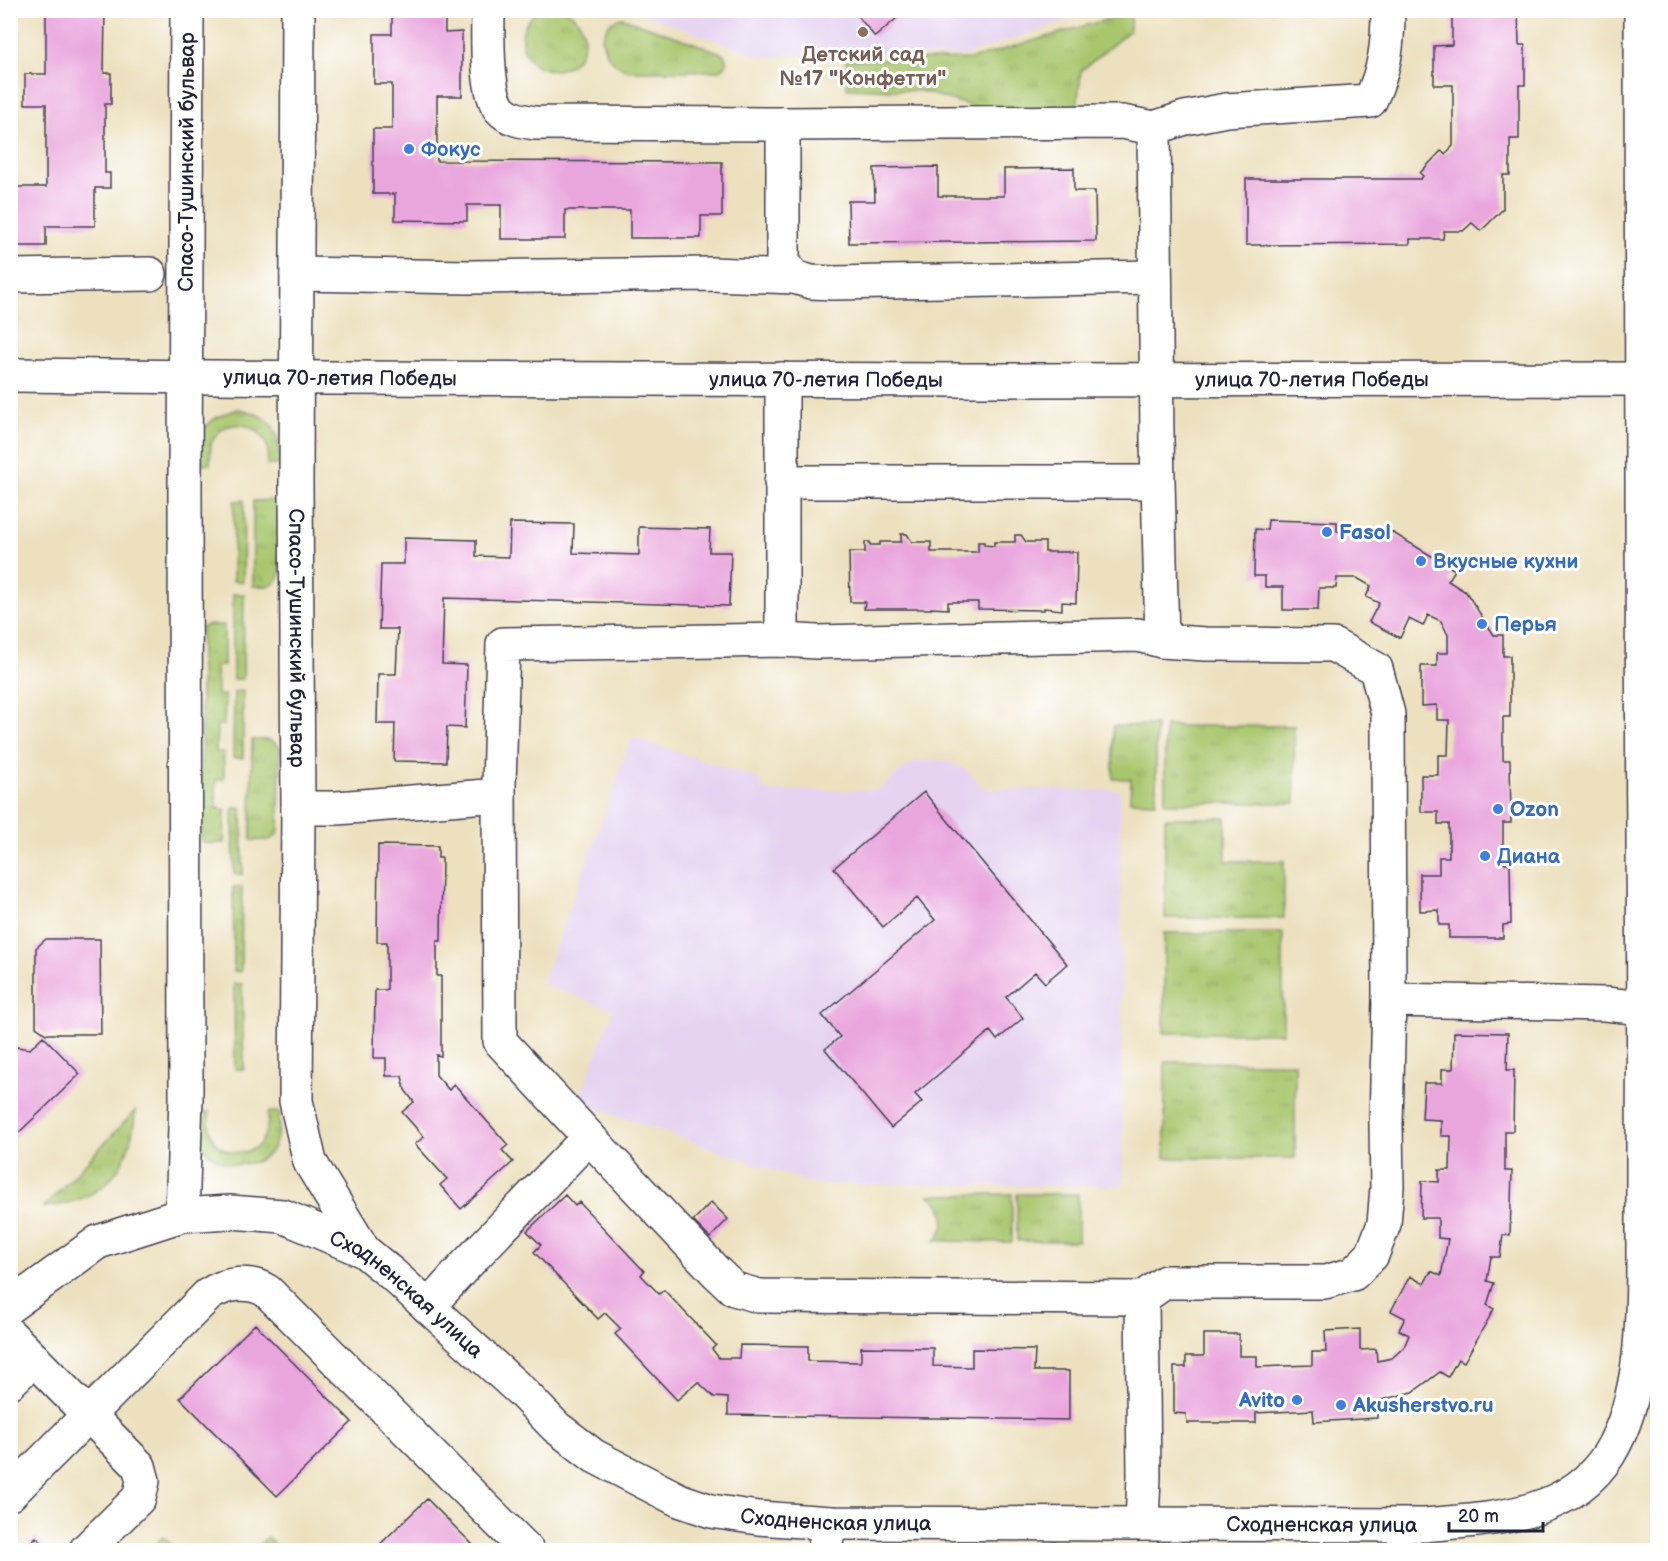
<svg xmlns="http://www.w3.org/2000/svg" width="1668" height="1561" font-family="'Balsamiq Sans',sans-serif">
	<defs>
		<pattern id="grass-tufts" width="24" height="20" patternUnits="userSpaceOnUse" patternTransform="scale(1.5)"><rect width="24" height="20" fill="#a9c66d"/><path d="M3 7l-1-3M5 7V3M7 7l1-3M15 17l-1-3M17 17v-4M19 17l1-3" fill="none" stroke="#91aa5f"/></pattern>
	</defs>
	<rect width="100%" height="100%" fill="#fff"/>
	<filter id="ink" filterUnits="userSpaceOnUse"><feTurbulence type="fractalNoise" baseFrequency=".0167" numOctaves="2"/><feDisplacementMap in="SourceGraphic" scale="12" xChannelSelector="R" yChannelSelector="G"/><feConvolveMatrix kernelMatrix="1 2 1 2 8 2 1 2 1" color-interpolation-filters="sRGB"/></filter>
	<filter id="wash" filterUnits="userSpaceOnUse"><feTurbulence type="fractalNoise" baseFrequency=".008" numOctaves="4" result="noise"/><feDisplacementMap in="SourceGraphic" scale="24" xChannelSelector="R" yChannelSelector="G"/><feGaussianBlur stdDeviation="1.35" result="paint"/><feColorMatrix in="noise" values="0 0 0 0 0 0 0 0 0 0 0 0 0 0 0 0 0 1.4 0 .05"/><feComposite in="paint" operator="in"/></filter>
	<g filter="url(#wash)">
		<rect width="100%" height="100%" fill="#ece0be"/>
		<path fill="#e5d3f1" d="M635,11h461l-135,45 -154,-2 -43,4z
			M632,737l129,43 1,11 116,-1 27,-23 14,-6 17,-1 13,2 14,6 13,11 7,10 137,1 3,396 -310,-2 -235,-82 35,-92 -71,-26z"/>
		<path fill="url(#grass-tufts)" stroke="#667454" stroke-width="1.5" d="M522 39a31 31 0 1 1 62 0a31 31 0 1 1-62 0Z
			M1132,12l-3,19 -48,40 -4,38 -86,3 -70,-21 -74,-3 -1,-28 125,-1z
			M623,18l96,34c10,6 10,14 0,19h-90c-17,-6 -23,-15 -27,-32 4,-12 8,-20 21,-21z
			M239,409c35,7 41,22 41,56h-13c0,-7 2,-13 0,-19 -8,-27 -48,-29 -56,-1 -1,6 0,13 -1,19l-13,-1c1,-8 1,-20 4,-28 6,-16 24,-22 38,-26z
			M244,500l-1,82 -10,-1 1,-80z
			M280,500v76c-7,13 -14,10 -27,10v-85z
			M233,594h11l-1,85h-10z
			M207,625h17v41h-8l1,29h8l-1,30h-7l-1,27h8v27l-8,1v28l9,1 -1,34h-17l-6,-2v-213z
			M243,691v67h-10l1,-66z
			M1156,725v77l-26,-1 1,-22h-18v-53z
			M1165,726h129l1,77h-130z
			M252,740c12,0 20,-2 28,8l-1,82c-4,13 -16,10 -28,10z
			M233,808h9l1,66h-9z
			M1165,818h61v43h58v57h-119z
			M233,887h9l-1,85 -7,-1z
			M1164,933h119v100h-119z
			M234,984h8l2,85h-9z
			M1165,1062l130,1v95h-130z
			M135,1111c-3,58 -32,91 -91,96z
			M209,1112c0,9 -1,20 5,28 10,16 39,17 48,0 6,-10 6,-18 6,-28h12c-1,12 -1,25 -7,36 -16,25 -63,21 -73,-8 -3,-8 -3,-19 -4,-27z
			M1012,1194v48l-77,-1c14,-16 12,-34 -6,-46z
			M1017,1194h61v47h-61z
			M163,1537l14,13h-27z
			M267,1537l13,13h-26z"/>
		<g id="blocks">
			<path fill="#e9a6dd" d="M46,10h59l-1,63h7v31h-6v69h5v15h-15v38h-49v20h-36v-59h36v-83h-21v-30h21z
				M392,10h53v23l17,-1v64h-25v65l285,1v54h-21v22h-71v-28h-65v29h-64v-34h-34v16l-72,-1v-26h-22v-65h19v-45h-18v-50h18z
				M853,10h53l-31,27z
				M1452,10h66l1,35h6v40h-6v54h-9v36h-7v34l-22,22 -9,-8 -9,8h-19l-1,8h-33v5l-164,1v-66h175l2,-3 -3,-3 21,-22 4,3 8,-8v-61h-19v-39l18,-1z
				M938,167v29h66v-27l70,-1v23h21l1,50 -247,2 -1,-42h27l-1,-33z
				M1268,520l69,2v9l30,1 11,7 7,-11 70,42 -7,11 18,11 28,43h9v21h7v61h-7v43h7l1,63h-8v40h7l1,61 -8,1v13h-54v-13h-10v-15l-19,1v-37h19v-17h10v-33h-11v-12h-17v-37h17v-20h10l1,-35h-12v-15l-16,1v-40h16v-13h11v-18l-7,-14 -13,-6 -5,11 -14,-7 -9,19 -31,-16 10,-19 -13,-6 5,-11 -14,-8h-20l-1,10h-17l-1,22h-35v-23h-18v-11h-11l1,-47 12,1z
				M510,523l64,1 -1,29 66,2v-28l71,2 -1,23h22l-2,54 -285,-8 -2,66 25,1 -2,63 -18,-1 -1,35 -52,-1 1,-37h-18l1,-50h18l2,-45h-19l2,-65h23v-26l72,2v16l33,1z
				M901,534h6l5,8h19v10h47v-10h6v3l10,1v-4h21v-7h6l5,7h19v10h32l-1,51 -14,-1v8l-18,-2v2l-66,-1v-7h-30v7l-17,-1v1h-67l1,-7h-15l-1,-50h16v-10h5v3h10v-3h21z
				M924,792l143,172 -22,19 -10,-11 -29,25 17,21 -26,22 -7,-9 -75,63 7,8 -31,26 -66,-79 15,-12 -18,-22 113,-95 -18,-22 -34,29 -49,-59z
				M378,845l60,1v12h4l-1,83h-4v35h4v80l-5,-1v20l13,15 5,-6 54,61 -6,5 11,12 -52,47 -21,-24 7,-6 -32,-35 9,-7 -22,-25 12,-10 -9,-12 -3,-14h-16v-18h-12l1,-68h12v-48h-10z
				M46,939h54l1,95h-55l-10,-7v-79z
				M1454,1032l54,1 -1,37h7l-1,61h-8v40h7l-2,64h-7l-3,22h-9l-4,24 7,2 -7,22 7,4 -30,53 -6,-3 -10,18 -8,-5 -27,20 -36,9v17l-63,4 -1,-12 -57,3v10h-69l-1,-9 -12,-1v-46h12v-11h18v-22h35v22h18v11l55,-2v-13h14l-1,-21 35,-2v21l16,-1 1,12 15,-3 12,-11 5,-12 -10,-5 6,-12 -14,-7 19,-35 14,8 7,-13 10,5 7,-37 -10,-1v-20h-17l1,-37 17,1v-12h11l1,-34h-10v-16l-19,-1 2,-36h18v-14h11z
				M43,1036l37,38 -70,67v-88l7,-6 13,2z
				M565,1195l10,11 4,-4 65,69 -3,4 18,19 5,-4 52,55 -4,4 7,9h20l1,-13 68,1v15l53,1v-15l72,1v18l39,1v-18l63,1 -1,21h35v49l-341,-5v-17l-14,-1 -16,-15 -21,18 -62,-66 6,-5 -16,-16 -7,6 -64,-67 7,-7 -14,-14z
				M711,1202l17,17 -18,19 -17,-17z
				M255,1324l97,98 -75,74 -97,-98z
				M427,1499l51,51h-104z
				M36,1537l14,13h-27z"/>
		</g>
	</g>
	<g filter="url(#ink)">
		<use href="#blocks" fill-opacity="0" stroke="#403e4f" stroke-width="1.5"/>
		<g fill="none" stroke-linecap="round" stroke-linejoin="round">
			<g stroke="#403e4f" stroke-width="36">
				<g id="minor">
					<path id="s1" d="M298,10l-2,474 2,324 -2,293 14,61 54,89"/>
					<path d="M783,124v138l11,15 17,5 23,1 320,-6"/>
					<path d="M1154,128l31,-10 41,-8 144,-9c15,-31 18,-56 18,-91"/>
					<path d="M297,274l172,3 242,-3 83,3"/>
					<path d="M10,276l140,-2"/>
					<path id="s2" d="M10,375l319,3 640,2 672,-1"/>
					<path d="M781,482h376"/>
					<path d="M782,640v-261"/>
					<path d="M298,808h39l162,-13"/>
					<path d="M1389,1000l216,4 39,4"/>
					<path d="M589,1137l-89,-96 -1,-256 4,-141 279,-4 35,2 321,-7 24,6"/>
					<path id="s3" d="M182,1215l4,-117 -1,-613 2,-475"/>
					<path d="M1142,1298l2,178 -2,48"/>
					<path id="s4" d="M10,1306l88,-64 84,-27 48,-3 53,4 81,35 28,23 130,118 34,35 38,29 85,44 32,11 47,7 73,5 592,2c67,-6 146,-7 186,-71 36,-59 34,-144 34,-211 0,-28 0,-55 0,-83 1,-111 1,-222 0,-333 -3,-272 -2,-544 -2,-817"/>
					<path d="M428,1307l36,-40 125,-130 127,135 18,17 25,7 383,2 23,-16h160l28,-8 19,-19 12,-31 3,-37 -1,-63 3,-124 -1,-286 -12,-45 -43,-24 -128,-1 -43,-3 -5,-201 -3,-312 -32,-6 -343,2 -244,-1c-13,-2 -26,-4 -35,-14 -15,-19 -12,-75 -12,-99"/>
					<path d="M10,1335l129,131 4,15 -4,17 -53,52"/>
					<path d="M10,1382l24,-23"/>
					<path d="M10,1494l198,-199c18,-12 41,-15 59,-4l260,259"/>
					<path d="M824,1550l7,-27"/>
				</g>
			</g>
			<use href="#minor" stroke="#fff" stroke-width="33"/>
		</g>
	</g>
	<circle fill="#8d6e63" stroke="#fff" stroke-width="2" cx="863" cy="32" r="6"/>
	<g fill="#3f7fe0" stroke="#fff" stroke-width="2">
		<circle cx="409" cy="149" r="6"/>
		<circle cx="1327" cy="532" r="6"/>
		<circle cx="1421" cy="561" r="6"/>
		<circle cx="1482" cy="624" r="6"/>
		<circle cx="1498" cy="809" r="6"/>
		<circle cx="1485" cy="856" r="6"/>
		<circle cx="1297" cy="1400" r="6"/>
		<circle cx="1341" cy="1405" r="6"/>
	</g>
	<g text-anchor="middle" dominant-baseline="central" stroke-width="6" stroke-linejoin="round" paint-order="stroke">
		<g font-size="21" font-weight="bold" fill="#785e54" stroke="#fff">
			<text x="863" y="54">Детский сад<tspan x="863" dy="24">№17 "Конфетти"</tspan></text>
		</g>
		<g font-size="21" font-weight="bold" fill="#366cbe" stroke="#fff" text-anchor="start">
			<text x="421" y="149">Фокус</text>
			<text x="1339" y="532">Fasol</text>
			<text x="1433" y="561">Вкусные кухни</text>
			<text x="1494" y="624">Перья</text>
			<text x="1510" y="809">Ozon</text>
			<text x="1497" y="856">Диана</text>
			<text x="1285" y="1400" text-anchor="end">Avito</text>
			<text x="1353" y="1405">Akusherstvo.ru</text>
		</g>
		<g font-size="21" fill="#22223b" stroke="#fff">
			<text stroke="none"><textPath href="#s3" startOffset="1053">Спасо-Тушинский бульвар</textPath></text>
			<text stroke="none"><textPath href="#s2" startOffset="330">улица 70-летия Победы</textPath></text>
			<text stroke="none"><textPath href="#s2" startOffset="816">улица 70-летия Победы</textPath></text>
			<text stroke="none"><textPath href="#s2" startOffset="1302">улица 70-летия Победы</textPath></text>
			<text stroke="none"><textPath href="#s1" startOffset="628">Спасо-Тушинский бульвар</textPath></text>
			<text stroke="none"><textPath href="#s4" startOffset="446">Сходненская улица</textPath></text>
			<text stroke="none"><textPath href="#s4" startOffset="950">Сходненская улица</textPath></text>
			<text stroke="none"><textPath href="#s4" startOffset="1436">Сходненская улица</textPath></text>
		</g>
	</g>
	<rect width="1668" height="1561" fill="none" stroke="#fff" stroke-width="36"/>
	<path d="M1449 1522v9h94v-9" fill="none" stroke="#22223b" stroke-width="3"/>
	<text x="1458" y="1522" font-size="18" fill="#22223b" stroke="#ffffff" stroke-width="4.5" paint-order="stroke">20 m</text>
</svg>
